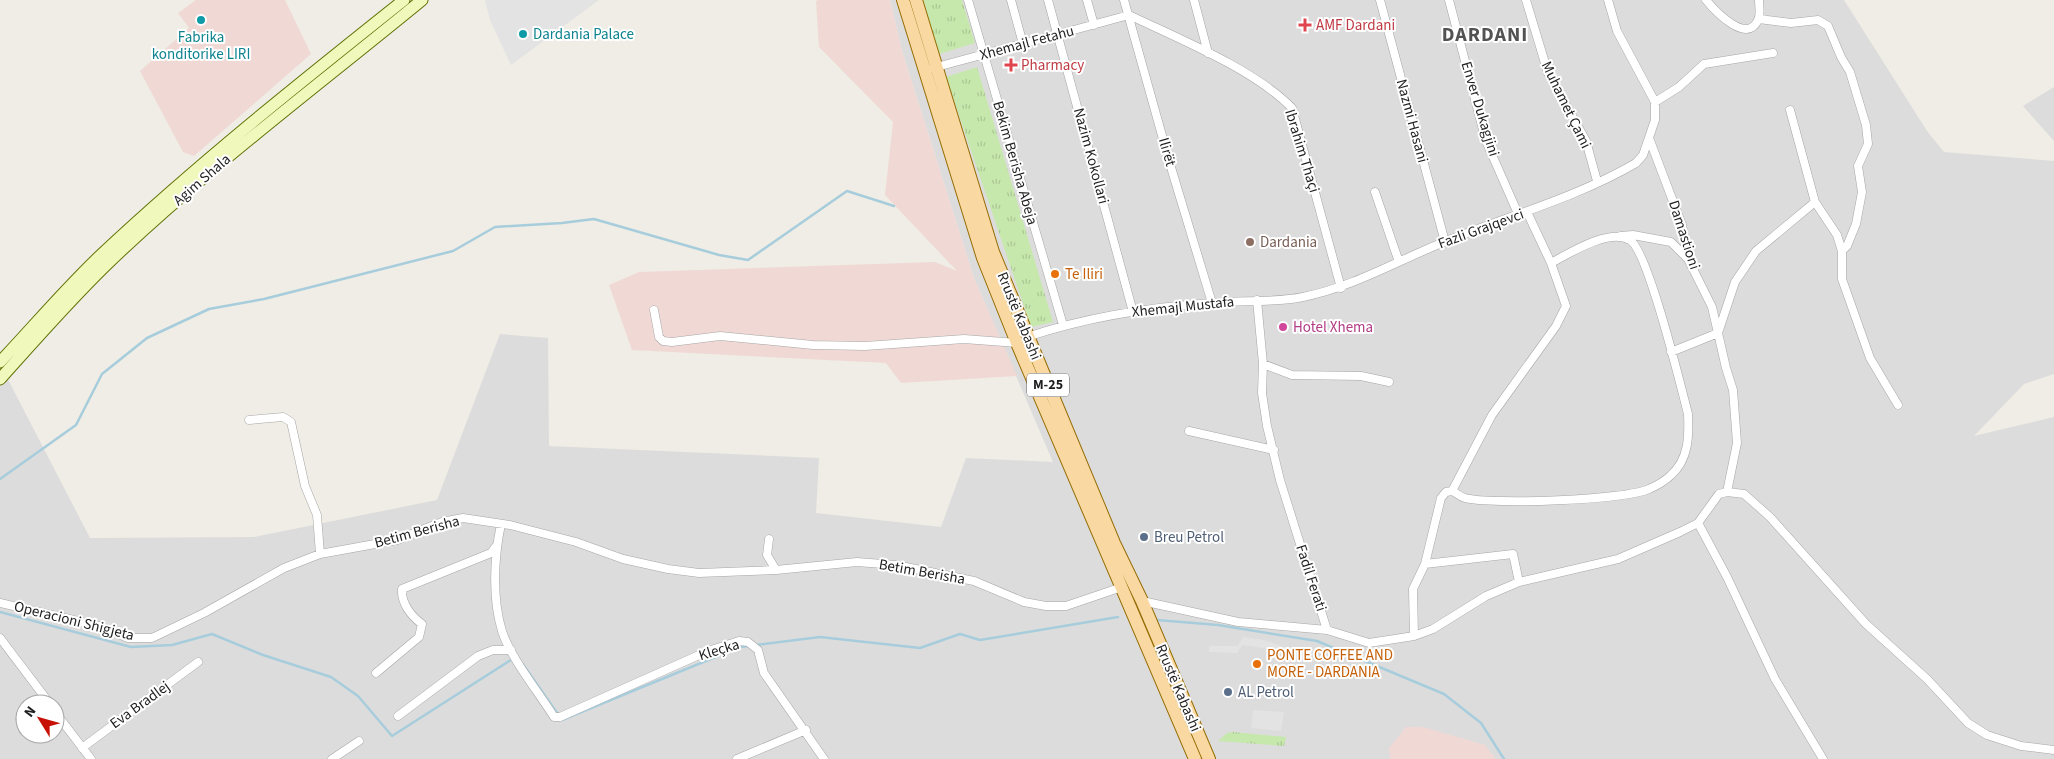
<svg xmlns="http://www.w3.org/2000/svg" width="2054" height="759" font-family="'Source Sans 3',sans-serif">
	<defs>
		<pattern id="grass-tufts" width="24" height="20" patternUnits="userSpaceOnUse" patternTransform="scale(1.25)"><rect width="24" height="20" fill="#c7e8ad"/><path d="M3 7l-1-3M5 7V3M7 7l1-3M15 17l-1-3M17 17v-4M19 17l1-3" fill="none" stroke="#aac794"/></pattern>
	</defs>
	<rect width="100%" height="100%" fill="#efede5"/>
	<path fill="#dddcdc" fill-rule="evenodd" d="M890,0h954l83,131 17,21 110,9v213l-30,10 -50,52 80,-19v342h-2054v-395l90,174 164,-1 183,-37 63,-166 48,4 1,108 270,12 -3,55 125,14 25,-69 87,4 -79,-184 -72,-227zM25,704h30v30h-30z
		M2054,87v54l-31,-35z"/>
	<path fill="#f0d8d5" d="M196,0h89l26,54 -117,102 -11,-4 -43,-81 49,-43 -11,-15z
		M819,0h71l12,51 72,227 43,98 -116,7 -15,-20 -254,-13 -23,-65 30,-13 296,-10 22,9 -72,-76 8,-73 -74,-75 -3,-46z
		M1406,727h17l62,18 11,14h-106l-1,-11z"/>
	<path fill="url(#grass-tufts)" d="M923,0h39l13,43 -36,11z
		M977,67l76,255 -22,5 -85,-250z
		M1233,732l53,5 -2,9 -66,-5 9,-8z"/>
	<path fill="#e3e3e3" d="M485,0h114l-88,65 -21,-45z
		M1243,637l21,3 26,9 -2,8 -24,-9 -22,-3 -5,8 -28,-1v-6h29z
		M1253,710l31,2 -3,19 -30,-3z"/>
	<g fill="none" stroke-linecap="round" stroke-linejoin="round">
		<path stroke="#a7cddc" stroke-width="2.5" d="M0,479l76,-54 26,-51 45,-36 62,-29 55,-10 189,-48 42,-24 67,-4 32,-4 125,36 29,5 99,-69 47,15
			M0,612l131,35 41,-2 40,-11 51,21 68,22 27,19 34,40 122,-78
			M1157,620l61,5 99,16 127,53 37,29 23,36
			M755,645l65,-8 100,11 40,-14 20,6 138,-23
			M522,663l40,57 178,-73 10,-1"/>
		<g stroke="#a6a6a6" stroke-width="9">
			<path id="street" d="M968,0l95,325
				M1011,0l12,44
				M1048,0l85,312
				M1087,0l7,25
				M1124,0l46,164 42,139
				M1194,0l14,53
				M1380,0l65,242
				M1449,0l37,141 33,75
				M1526,0l22,73 38,68 11,40
				M1706,0c9,11 41,45 52,20 3,-5 1,-14 1,-20
				M1759,19l32,4 27,-3 10,6 13,31 9,15 16,53 2,19 -10,22 4,26 -6,32 -9,22 -5,5
				M933,68l196,-53c50,24 125,54 163,93l49,180
				M1655,102l24,-15 25,-23 69,-11
				M1790,110l25,92 22,33 5,16v28l28,79 28,47
				M1649,138l33,87 6,34 24,48 6,26 -47,19
				M1375,192l24,70
				M1621,236l12,-1 38,7 17,17
				M1257,300l6,64 -1,29 5,33 13,54 47,150 42,13 45,-7 19,-7 53,-33 33,-14 99,-23 62,-27 18,-9 21,-29 8,-2 17,2 26,23 96,107 61,55 41,44 19,12 34,11 33,4
				M654,310l5,27 4,4 9,1 48,-6 93,9 52,1 99,-7 53,4
				M1027,337c60,-20 123,-30 186,-34 29,-3 62,0 90,-6 50,-10 94,-36 141,-55 64,-26 132,-44 192,-79l7,-8 12,-35v-18l-38,-71 -9,-31
				M1263,364l29,11 69,1 28,6
				M249,420l34,-3 8,5 14,64 12,29 3,39
				M1189,431l85,19
				M1452,491c5,2 8,6 13,7 27,7 160,2 184,-9 7,-3 17,-9 22,-14 18,-16 18,-39 17,-61 -7,-27 -40,-163 -58,-174 -21,-12 -60,13 -79,23
				M1727,492l10,-49 -4,-53 -7,-22 -8,-35 17,-51 21,-31 59,-49
				M1698,523l29,54 48,102 48,80
				M501,524c-7,33 -9,75 1,107 8,26 37,62 52,86h6l148,-66 31,-10 9,1 10,8 6,23 60,86
				M769,539l-2,16 9,15 81,-8 39,3 78,16 50,21 22,4h20l56,-19
				M1425,564l16,-66 5,-6 6,-1 40,-76 64,-89 10,-20 -15,-43 -24,-51
				M1142,601l96,21 89,8
				M0,603l99,23 29,12h24l52,-25 80,-45 36,-14 77,-14 45,-18 21,-4 47,7 66,17 47,17 45,10 31,4 77,-3
				M1414,636l-1,-47 12,-25 88,-10 6,28
				M0,638l50,66
				M376,673l43,-36 3,-13c-11,-8 -21,-21 -20,-35l89,-36 6,-8
				M55,712l36,47
				M398,716l80,-60 15,-6h18
				M82,748l116,-86
				M332,759l27,-18
				M737,759l69,-29"/>
		</g>
		<g stroke="#627308" stroke-width="13">
			<path id="secondary" d="M0,362c34,-36 66,-74 102,-108 96,-90 199,-172 302,-254
				M0,379c34,-38 69,-78 106,-114 99,-95 210,-178 316,-265"/>
		</g>
		<g stroke="#956d05" stroke-width="14">
			<path id="primary" d="M903,0l80,258 34,85 178,416
				M916,0l77,252 121,291 28,58 67,158"/>
		</g>
		<use href="#street" stroke="#fff" stroke-width="8"/>
		<use href="#secondary" stroke="#f1f8bb" stroke-width="11"/>
		<use href="#primary" stroke="#f9d8a1" stroke-width="12"/>
	</g>
	<g fill="#0f9aa8" stroke="#fff" stroke-width="2">
		<circle cx="201" cy="20" r="5"/>
		<circle cx="523" cy="34" r="5"/>
	</g>
	<g fill="#e0444e" stroke="#fff" stroke-width="2">
		<path d="M1302.5 17.5h5v5h5v5h-5v5h-5v-5h-5v-5h5z"/>
		<path d="M1008.5 57.5h5v5h5v5h-5v5h-5v-5h-5v-5h5z"/>
	</g>
	<circle fill="#8d6e63" stroke="#fff" stroke-width="2" cx="1250" cy="242" r="5"/>
	<g fill="#e8710a" stroke="#fff" stroke-width="2">
		<circle cx="1055" cy="274" r="5"/>
		<circle cx="1257" cy="664" r="5"/>
	</g>
	<circle fill="#d1479c" stroke="#fff" stroke-width="2" cx="1283" cy="327" r="5"/>
	<g fill="#5c6f8a" stroke="#fff" stroke-width="2">
		<circle cx="1144" cy="537" r="5"/>
		<circle cx="1228" cy="692" r="5"/>
	</g>
	<g text-anchor="middle" dominant-baseline="central" stroke-width="4" stroke-linejoin="round" paint-order="stroke">
		<rect fill="#fff" stroke="#626262" stroke-width="1" x="1027" y="373.5" width="42" height="23" rx="4"/>
		<g font-size="14" font-weight="bold" fill="#1f1f1f">
			<text x="1048" y="385">M-25</text>
		</g>
		<g font-size="15" fill="#be3a42" stroke="#fff" text-anchor="start">
			<text x="1316" y="25">AMF Dardani</text>
			<text x="1021" y="65">Pharmacy</text>
		</g>
		<g font-size="15" fill="#0d838f" stroke="#fff" text-anchor="start">
			<text x="533" y="34">Dardania Palace</text>
			<text x="201" y="37" text-anchor="middle">Fabrika<tspan x="201" dy="17">konditorike LIRI</tspan></text>
		</g>
		<g font-size="15" fill="#1f1f1f" stroke="#fff">
			<text transform="translate(1027 43) rotate(-15)">Xhemajl Fetahu</text>
			<text transform="translate(1566 105) rotate(64)">Muhamet Çami</text>
			<text transform="translate(1480 109) rotate(73)">Enver Dukagjini</text>
			<text transform="translate(1412 121) rotate(75)">Nazmi Hasani</text>
			<text transform="translate(1302 151) rotate(73)">Ibrahim Thaçi</text>
			<text transform="translate(1167 152) rotate(74)">Ilirët</text>
			<text transform="translate(1091 156) rotate(75)">Nazim Kokollari</text>
			<text transform="translate(1015 163) rotate(74)">Bekim Berisha Abeja</text>
			<text transform="translate(202 180) rotate(-41)">Agim Shala</text>
			<text transform="translate(1481 229) rotate(-20)">Fazli Grajqevci</text>
			<text transform="translate(1684 235) rotate(72)">Damastioni</text>
			<text transform="translate(1183 307) rotate(-6)">Xhemajl Mustafa</text>
			<text transform="translate(1019 316) rotate(68)">Rrustë Kabashi</text>
			<text transform="translate(417 532) rotate(-15)">Betim Berisha</text>
			<text transform="translate(922 572) rotate(10)">Betim Berisha</text>
			<text transform="translate(1311 578) rotate(72)">Fadil Ferati</text>
			<text transform="translate(74 621) rotate(14)">Operacioni Shigjeta</text>
			<text transform="translate(719 650) rotate(-17)">Kleçka</text>
			<text transform="translate(1178 688) rotate(67)">Rrustë Kabashi</text>
			<text transform="translate(140 705) rotate(-36)">Eva Bradlej</text>
		</g>
		<g font-size="15" fill="#785e54" stroke="#fff" text-anchor="start">
			<text x="1260" y="242">Dardania</text>
		</g>
		<g font-size="15" fill="#c56008" stroke="#fff" text-anchor="start">
			<text x="1065" y="274">Te Iliri</text>
			<text x="1267" y="655">PONTE COFFEE AND<tspan x="1267" dy="17">MORE - DARDANIA</tspan></text>
		</g>
		<g font-size="15" fill="#b23c85" stroke="#fff" text-anchor="start">
			<text x="1293" y="327">Hotel Xhema</text>
		</g>
		<g font-size="15" fill="#4e5e75" stroke="#fff" text-anchor="start">
			<text x="1154" y="537">Breu Petrol</text>
			<text x="1238" y="692">AL Petrol</text>
		</g>
		<g font-size="20" font-weight="bold" letter-spacing="1" fill="#525252" stroke="#fff">
			<text x="1485" y="35">DARDANI</text>
		</g>
	</g>
	<g transform="translate(40 719) rotate(307)"><circle r="24" fill="#ffffff" stroke="#a5a5a5"/>
	<path d="M0-4L9 19L0 12L-9 19Z" fill="#c71106"/>
	<text y="-8" font-size="14" font-weight="bold" text-anchor="middle" fill="#1f1f1f">N</text>
	</g>
</svg>
